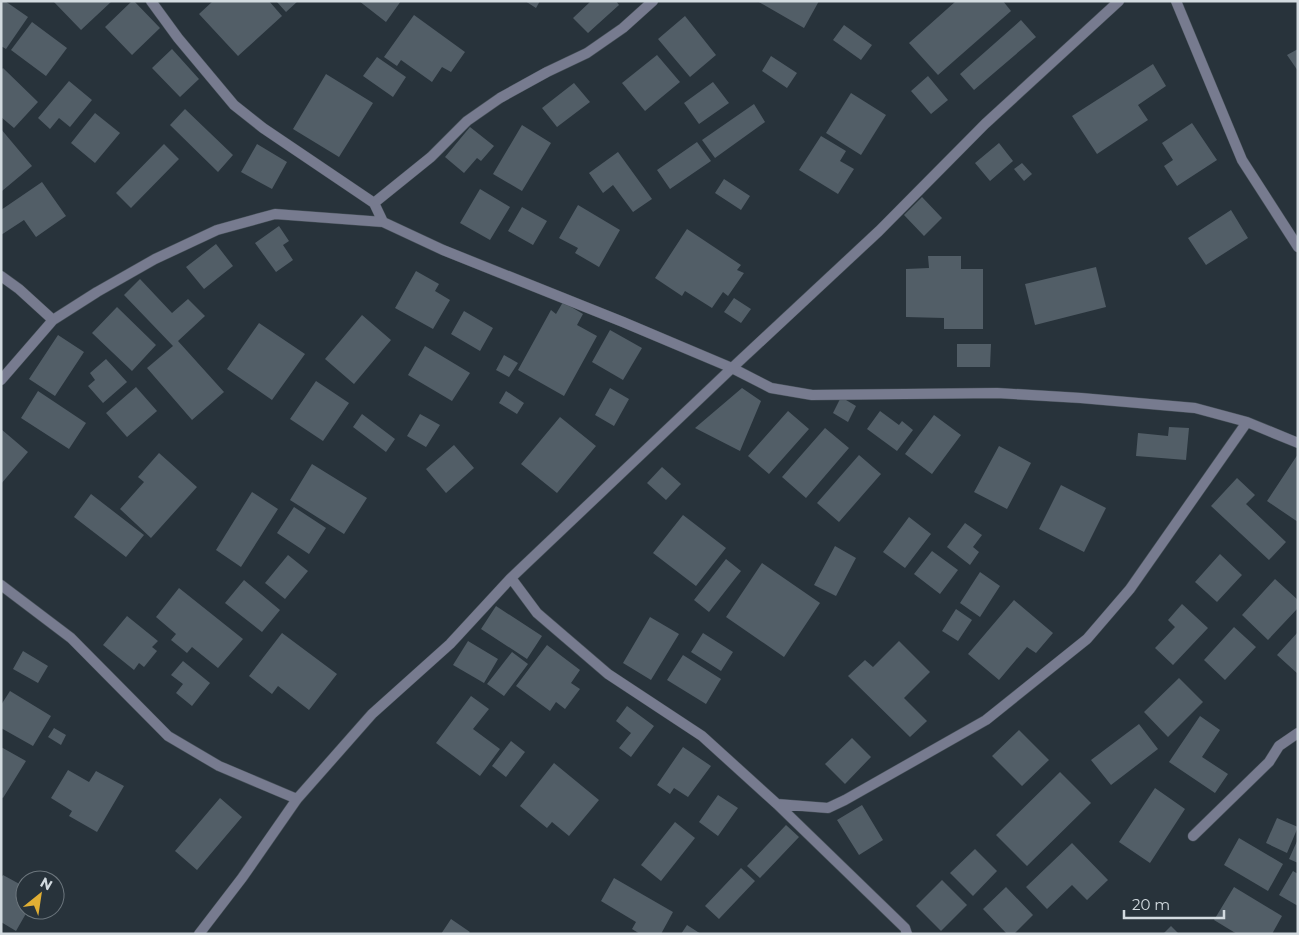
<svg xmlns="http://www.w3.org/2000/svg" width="1299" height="935" font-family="Montserrat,sans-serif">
	<rect width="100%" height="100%" fill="#28333b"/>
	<path fill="#525e67" d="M1,1h4l23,16 -22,32 -5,-3z
		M53,1h59l-31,29z
		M132,1h2l26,27 -28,27 -27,-28z
		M213,1h56l13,15 -44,40 -39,-42z
		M276,1h22l-12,11z
		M359,1h42l-15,21z
		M525,1h15l-4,7z
		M591,1h25l3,4 -31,28 -15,-15z
		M757,1h62l-15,27z
		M956,1h47l8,10 -73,64 -29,-32z
		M414,15l51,37 -14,20 -9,-5 -10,15 -31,-22 -4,6 -13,-9z
		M685,16l31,39 -26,22 -32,-38z
		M1021,20l15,17 -62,53 -14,-16z
		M32,22l35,26 -21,28 -35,-26z
		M844,25l28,20 -11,15 -28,-20z
		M172,49l27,30 -19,18 -28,-29z
		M1298,49v22l-11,-16z
		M657,55l23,27 -35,29 -23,-28z
		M771,56l26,17 -10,15 -25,-17z
		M377,57l29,20 -13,20 -30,-21z
		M1153,64l13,22 -28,19 10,15 -51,34 -25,-38z
		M3,68l35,34 -24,26 -13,-11v-47z
		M326,74l47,29 -34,54 -46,-28z
		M928,76l20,24 -17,14 -20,-23z
		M69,81l23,19 -22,27 -11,-9 -9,11 -12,-11z
		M713,82l16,21 -30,21 -15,-21z
		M574,83l16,19 -33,25 -15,-19z
		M851,93l35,22 -25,40 -35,-22z
		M754,104l11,18 -50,36 -13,-18z
		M185,109l48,46 -15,17 -48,-47z
		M95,113l25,20 -25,30 -24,-20z
		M1192,123l25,37 -40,26 -13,-20 9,-6 -11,-17z
		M522,125l29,18 -29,48 -29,-17z
		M470,127l24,19 -13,15 -4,-3 -13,15 -19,-16z
		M1,129l31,37 -30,25 -1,-1z
		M821,136l25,15 -6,10 14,8 -16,25 -39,-24z
		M697,142l14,19 -41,28 -13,-19z
		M999,143l14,18 -23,20 -15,-18z
		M164,144l15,15 -48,49 -15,-15z
		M257,144l30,18 -15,27 -31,-17z
		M618,152l34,47 -19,13 -20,-27 -10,8 -14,-20z
		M1022,163l10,11 -8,7 -10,-12z
		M724,179l26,17 -9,14 -26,-17z
		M42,182l24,34 -30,21 -12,-17 -23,15v-25z
		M480,189l30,18 -20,33 -30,-17z
		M922,197l20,21 -18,18 -20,-21z
		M578,205l42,25 -21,37 -24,-14 3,-5 -19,-10z
		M522,207l25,14 -14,24 -25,-14z
		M1231,210l17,28 -42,27 -18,-27z
		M279,226l10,15 -6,4 10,15 -17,12 -21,-29z
		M687,229l54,36 -4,5 7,3 -16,23 -5,-4 -11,16 -27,-17 -3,5 -27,-18z
		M216,244l17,22 -29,23 -18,-22z
		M928,256h33v13h22v60h-39v-11l-38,-1v-48l23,-1z
		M1096,267l10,40 -71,18 -10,-41z
		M416,271l23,13 -4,7 15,9 -17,29 -38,-21z
		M140,279l32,34 16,-14 17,17 -27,25 46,51 -32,28 -45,-52 26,-22 -49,-51z
		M734,298l17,11 -10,14 -17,-11z
		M563,302l20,12 -6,11 20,11 -33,60 -46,-26 33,-60 5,4z
		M117,307l39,38 -24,26 -40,-38z
		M464,311l29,17 -13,23 -29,-17z
		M362,315l29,25 -37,44 -29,-25z
		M259,323l46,31 -33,46 -45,-31z
		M610,330l32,18 -19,32 -31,-18z
		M58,335l26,17 -29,44 -26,-17z
		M957,344h34l-1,23h-33z
		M425,346l45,27 -18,28 -44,-26z
		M504,355l14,8 -9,14 -13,-7z
		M106,359l21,23 -24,21 -15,-17 7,-6 -5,-7z
		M316,381l33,22 -26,38 -33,-22z
		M136,387l21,24 -30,26 -21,-24z
		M610,388l19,11 -15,27 -19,-11z
		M742,388l19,13 -21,50 -45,-23z
		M38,391l48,32 -17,26 -48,-31z
		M506,391l18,12 -7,11 -18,-11z
		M841,397l15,9 -8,16 -15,-9z
		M788,411l21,18 -40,45 -21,-18z
		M880,411l19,14 3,-4 11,9 -16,21 -30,-22z
		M362,414l33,25 -9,13 -33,-25z
		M420,414l20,11 -14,22 -19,-11z
		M934,415l27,20 -29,39 -27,-20z
		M560,417l36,29 -39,47 -36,-29z
		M1169,427l20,1 -3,32 -50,-4 2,-23 30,3z
		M825,428l24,20 -43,50 -24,-21z
		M1,429l27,23 -27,32z
		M454,445l20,23 -28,25 -20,-24z
		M999,446l32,17 -24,46 -33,-17z
		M159,453l38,34 -46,51 -31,-29 24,-27 -6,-5z
		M1298,454v68l-31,-21z
		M859,455l22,19 -42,48 -22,-19z
		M312,464l55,34 -23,36 -54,-34z
		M662,467l19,17 -15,16 -19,-17z
		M1237,478l18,17 -9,9 40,38 -17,18 -58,-54z
		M1061,485l45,23 -22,44 -45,-23z
		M252,492l26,17 -37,58 -25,-17z
		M91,494l53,41 -18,22 -52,-40z
		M294,507l32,21 -17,26 -32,-21z
		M683,515l43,33 -30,38 -43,-33z
		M909,517l22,17 -26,34 -22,-16z
		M965,523l17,12 -9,12 6,5 -9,13 -23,-18z
		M835,546l21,12 -20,38 -22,-11z
		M932,551l26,19 -18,24 -26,-20z
		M1220,554l22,21 -25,27 -22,-20z
		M288,555l20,16 -23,28 -20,-16z
		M726,559l15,12 -32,41 -15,-12z
		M762,563l58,40 -36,54 -58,-40z
		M980,572l20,14 -20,31 -20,-14z
		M1275,579l23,21v8l-30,32 -26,-25z
		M244,580l36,30 -18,22 -37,-29z
		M179,588l64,51 -25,29 -26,-21 -5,6 -16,-13 5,-6 -20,-17z
		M1014,600l39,33 -17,20 -9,-6 -28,33 -31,-26z
		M1182,604l26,24 -35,37 -18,-17 20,-21 -7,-7z
		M496,606l46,30 -15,23 -46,-30z
		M956,609l16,11 -14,21 -16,-10z
		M127,616l31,25 -6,6 5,4 -13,16 -5,-4 -5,7 -31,-25z
		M650,617l29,17 -28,46 -28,-17z
		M1234,627l22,20 -31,33 -21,-20z
		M1298,632v42l-21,-19z
		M282,633l55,41 -28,36 -31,-24 -6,8 -23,-18z
		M703,633l30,19 -12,19 -30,-19z
		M468,641l30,18 -14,24 -31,-18z
		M899,641l31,31 -26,26 23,23 -17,16 -62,-61 17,-16 8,7z
		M547,645l33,25 -9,13 9,6 -15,20 -9,-7 -6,9 -34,-25z
		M23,651l25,15 -10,17 -25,-14z
		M512,652l16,12 -24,32 -17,-12z
		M683,655l38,24 -15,25 -39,-24z
		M183,661l27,22 -18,23 -16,-13 7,-9 -12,-9z
		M1179,678l24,24 -35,35 -24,-25z
		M10,691l41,25 -18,30 -32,-18v-23z
		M471,696l18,13 -16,20 27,20 -20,27 -44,-33z
		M627,706l27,20 -23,31 -12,-9 12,-15 -15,-12z
		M1200,716l20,14 -18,27 26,17 -13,19 -46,-31z
		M1139,724l19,25 -47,36 -20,-25z
		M54,728l12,7 -5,10 -13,-8z
		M1019,730l30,30 -27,26 -30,-30z
		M852,738l19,19 -26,27 -20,-20z
		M511,741l14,11 -19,25 -14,-11z
		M1,747l25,14 -23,37 -2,-1z
		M683,747l28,19 -23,31 -14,-9 -4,6 -13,-9z
		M554,763l45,37 -30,36 -17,-14 -5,6 -27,-22z
		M68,770l21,12 7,-11 28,15 -27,46 -28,-16 3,-5 -21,-13z
		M1060,772l31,31 -64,63 -31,-31z
		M1155,788l30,21 -35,54 -31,-21z
		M718,795l20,13 -20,28 -19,-14z
		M220,798l22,19 -45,53 -22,-19z
		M862,805l21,35 -24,15 -22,-35z
		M1277,818l21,9 -11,26 -21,-10z
		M675,822l20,16 -34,43 -20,-16z
		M786,825l13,12 -39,41 -13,-12z
		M1239,838l44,26 -15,27 -44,-26z
		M1298,839v24l-9,-4z
		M1072,843l36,37 -21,20 -15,-15 -25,24 -21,-22z
		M975,849l22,22 -24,25 -23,-23z
		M741,868l14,13 -36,38 -14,-13z
		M1293,871l5,3v32l-19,-11z
		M3,875l22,12v23h3l-12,21 -15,-9v-44z
		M614,878l59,34 -12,22h-21l-8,-5 4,-7 -35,-21z
		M942,880l25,25 -26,26 -25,-25z
		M1006,887l27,28 -19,19h-7l-24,-25z
		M1234,887l48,29 -10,18h-35l-23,-14z
		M451,919l19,13 -2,2h-27z
		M687,925l14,9h-20z
		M1171,926l8,8h-16z"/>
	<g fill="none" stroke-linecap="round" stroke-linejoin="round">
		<g stroke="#475159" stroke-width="11">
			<path id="minor" d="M151,1l27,37 56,67 29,23 111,75
				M1176,1l66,159 56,87
				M383,222l-9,-19 57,-46 36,-36 33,-23 47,-26 40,-19 36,-25 30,-27
				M1,276l18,13 34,31
				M1,380l52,-60 44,-28 58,-33 62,-29 58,-16 108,8 60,28 180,72 109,46 39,20 41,7 185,-2 84,5 114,10 52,14 51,21
				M511,578l26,35 71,61 94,62 75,68 51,4 17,-8 141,-80 101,-81 43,-50 117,-167
				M1,585l70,53 97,98 51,30 78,33
				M777,804l128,124 2,6
				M1193,836l76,-74 10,-16 19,-13
				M199,934l43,-56 55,-79 75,-85 78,-70 61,-66 221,-210 147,-137 106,-107 134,-123"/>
		</g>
		<use href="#minor" stroke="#777b8f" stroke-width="10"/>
	</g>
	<rect width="1299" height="935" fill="none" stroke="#d3dbe0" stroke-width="5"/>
	<g transform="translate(40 895) rotate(30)"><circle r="24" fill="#28333b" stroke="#6c767d"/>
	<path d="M0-4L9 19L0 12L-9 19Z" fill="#e1af34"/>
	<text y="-8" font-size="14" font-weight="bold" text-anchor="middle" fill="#d3dbe0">N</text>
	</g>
	<path d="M1124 910v8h100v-8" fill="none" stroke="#d3dbe0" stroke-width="2.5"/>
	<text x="1132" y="910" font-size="15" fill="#d3dbe0" stroke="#28333b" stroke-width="4" paint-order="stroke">20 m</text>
</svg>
